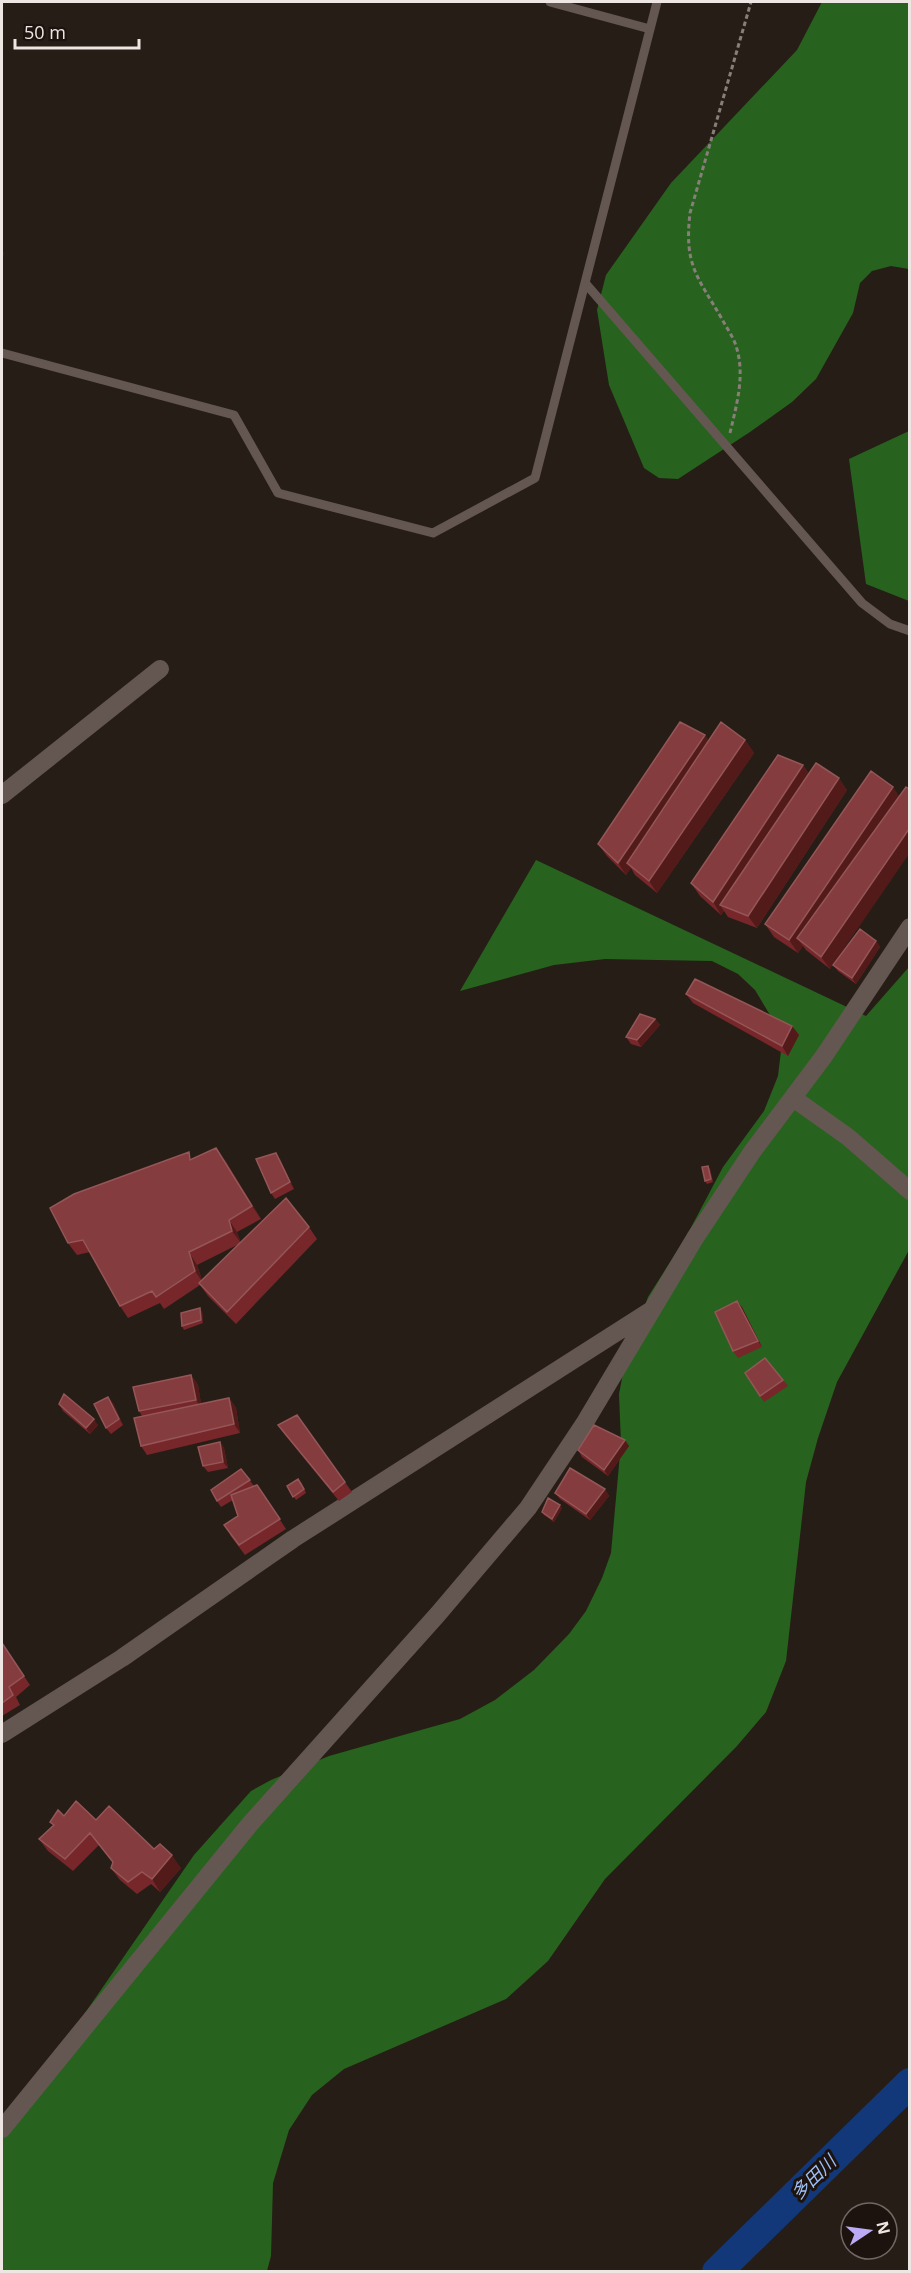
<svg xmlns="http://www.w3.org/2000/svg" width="911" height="2273" font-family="'Open Sans','Noto Sans JP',sans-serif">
	<rect width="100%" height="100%" fill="#271d17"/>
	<path fill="#27631e" d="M822,2h87v267l-18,-3 -19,5 -12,12 -7,30 -37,66 -24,23 -42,30 -72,47 -19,-1 -15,-10 -35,-83 -12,-75 9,-35 65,-92 126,-133z
		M909,431v170l-43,-17 -17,-125z
		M536,860l330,156 43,-49v283l-72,132 -19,56 -12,44 -20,179 -20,51 -29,34 -132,133 -57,82 -42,38 -162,70 -32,26 -23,35 -16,53 -2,73 -4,15h-265v-154l43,-46 149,-216 57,-64 20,-11 58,-24 131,-37 35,-19 39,-30 35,-36 17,-23 16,-33 9,-25 10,-110 -2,-49 7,-36 22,-61 38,-60 37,-70 41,-56 14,-35 3,-25 -11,-36 -15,-25 -17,-16 -26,-13 -107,-2 -51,6 -94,26z"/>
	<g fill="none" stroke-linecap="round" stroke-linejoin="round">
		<path stroke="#123879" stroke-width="30" d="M717,2272l193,-189"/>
		<path stroke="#887f7a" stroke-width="3" stroke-dasharray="4.5 3" stroke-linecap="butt" d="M730,433c7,-30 16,-60 5,-90 -3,-8 -9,-16 -13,-24 -25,-43 -38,-54 -32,-106l61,-211"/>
		<path stroke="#645751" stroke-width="9" d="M550,2l100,27
			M586,284l276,319 28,21 20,7
			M2,353l232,62 44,78 155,40 102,-55 122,-476"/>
		<path stroke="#645751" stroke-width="18" d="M2,795l158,-126
			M793,1098l55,39 62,54
			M2,1734l120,-76 171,-119 357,-228
			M2,2129l248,-305 188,-210 90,-106 56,-84 111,-186 57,-86 72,-96 86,-129"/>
	</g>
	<path fill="#77272a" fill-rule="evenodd" d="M709,740h36l9,13 -97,140 -22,-18 -4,-7 -5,7 -19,-19 -9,-12z
		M803,765l6,9 38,16 -90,138 -29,-11 -4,-6 -3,4 -21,-19 -9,-13z
		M871,771l-41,198 -24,-19 -3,-4 -5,7 -24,-16 -9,-13z
		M876,941l4,6 -24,37 -18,-13 -5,-6z
		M686,994l106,32 7,9 -11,21 -95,-53z
		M655,1019l5,6 -19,22 -10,-3 -5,-7z
		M193,1158l32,2 36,59 -24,13 4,11 68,-16 8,12 -81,85 -28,-28 -8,-11 -36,24 -4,-6 -32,15 -8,-12 -30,-54 -13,3 -9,-12zM239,1244l-37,36 -5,-15z
		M280,1159l14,30 -19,10 -4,-6z
		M708,1166l2,3 3,13 -6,2 -2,-3z
		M742,1307l20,40 -24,11 -5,-7z
		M202,1311l1,12 -19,7 -2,-4z
		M745,1373l38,7 5,6 -24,16z
		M191,1375l7,10 3,19 28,-6 7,10 4,25 -93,22 -6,-9 1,-30 -3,-5z
		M113,1403l10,22 -12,9 -5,-6z
		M59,1404l39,21 -8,9 -27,-23z
		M297,1415l55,77 -13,9 -54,-66 -7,-10z
		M625,1440l4,6 -21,30 -26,-19 -4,-7z
		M220,1442l4,6 4,20 -20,4 -5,-6z
		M241,1469l13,17 3,-1 29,44 -41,26 -15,-20 8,-19 -5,-16 -12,7 -4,-6z
		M301,1482l5,11 -10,7 -9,-14z
		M605,1489l4,7 -19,24 -30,-21 -5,-6z
		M562,1508l-8,14 -10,-7 -2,-3z
		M2,1643l28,42 -14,12 4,8 -18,11z
		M64,1816l32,4 58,29 27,19 -21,24 -9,-8 -14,10 -17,-14 -9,-12 2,-5 -14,-18 -26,26 -25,-20 -9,-12 14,-14 -3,-3z"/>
	<path fill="#521b1a" d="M2,249l2,4 -2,10z
		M705,735l9,13 -87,115 4,5 -5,7 -8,-12z
		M745,740l9,13 -97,140 -8,-12z
		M803,765l9,13 -92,127 4,6 -3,4 -8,-13z
		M839,778l8,12 -90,138 -9,-12z
		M893,787l9,13 -105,138 6,8 -5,7 -9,-13z
		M909,829v25l-79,115 -9,-12z
		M876,941l4,6 -24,37 -4,-6z
		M655,1019l5,6 -19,22 -4,-7z
		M792,1026l7,9 -11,21 -6,-10z
		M216,1148l9,12 36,59 -9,-13z
		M276,1153l4,6 14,30 -4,-7z
		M708,1166l2,3 3,13 -2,-3z
		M229,1220l8,12 4,11 -9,-12z
		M189,1252l8,13 6,18 -8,-12z
		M737,1301l5,6 20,40 -4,-6z
		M200,1308l2,3 1,12 -2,-3z
		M191,1375l7,10 4,25 -6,-10z
		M108,1397l5,6 10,22 -4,-6z
		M229,1398l7,10 4,25 -6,-9z
		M94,1419l4,6 -8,9 -4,-6z
		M625,1440l4,6 -21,30 -4,-6z
		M220,1442l4,6 4,20 -5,-6z
		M605,1489l4,7 -19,24 -4,-6z
		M560,1505l2,3 -8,14 -2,-3z
		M172,1855l9,13 -21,24 -8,-13z"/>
	<path fill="#843c3e" stroke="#945657" stroke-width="1.5" d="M680,722l25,13 -87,128 -20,-19z
		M721,722l24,18 -96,141 -22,-18z
		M778,755l25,10 -90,137 -22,-19z
		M816,763l23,15 -91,138 -28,-11z
		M871,771l22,16 -104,153 -24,-16z
		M906,787l3,2v40l-88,128 -24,-19z
		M860,929l16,12 -24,37 -19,-13z
		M695,979l97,47 -10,20 -96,-52z
		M640,1014l15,5 -18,21 -11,-3z
		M216,1148l36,58 -23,14 3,11 -43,21 6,19 -39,26 -4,-6 -32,15 -37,-66 -15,3 -18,-35 24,-14 115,-42 1,8z
		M276,1153l14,29 -19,11 -15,-34z
		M708,1166l3,13 -6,2 -3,-14z
		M286,1198l23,29 -82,85 -28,-29z
		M737,1301l21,40 -25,10 -18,-39z
		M200,1308l1,12 -19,6 -1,-13z
		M765,1358l18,22 -23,16 -15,-23z
		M191,1375l5,25 -57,11 -6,-24z
		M64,1394l30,25 -8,9 -27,-24z
		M108,1397l11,22 -13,9 -12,-24z
		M229,1398l5,26 -93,22 -7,-28z
		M297,1415l48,67 -12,10 -55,-67z
		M594,1425l31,15 -21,30 -26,-20z
		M220,1442l3,20 -20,4 -5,-19z
		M570,1468l35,21 -19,25 -31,-21z
		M241,1469l9,11 -33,21 -6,-11z
		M298,1479l6,10 -11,8 -6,-11z
		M257,1485l23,34 -41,26 -15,-20 14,-9 -7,-21z
		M548,1498l12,7 -8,14 -10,-7z
		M2,1643l22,33 -15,11 4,8 -11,8z
		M76,1801l20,19 13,-14 45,43 6,-5 12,11 -20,24 -10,-7 -14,10 -17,-14 2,-6 -23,-29 -25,26 -26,-20 15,-14 -4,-3 8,-12 6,6z"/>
	<g text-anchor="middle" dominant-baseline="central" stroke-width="6" stroke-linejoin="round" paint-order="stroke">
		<g font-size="18" font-style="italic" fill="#9ec0f9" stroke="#1d130e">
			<text transform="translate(813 2177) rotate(-44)">多田川</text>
		</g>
	</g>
	<rect width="911" height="2273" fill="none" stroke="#ede6e2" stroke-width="6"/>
	<g transform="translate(869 2231) rotate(77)"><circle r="28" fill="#1d130e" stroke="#706763" stroke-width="1.5"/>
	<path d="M0-4.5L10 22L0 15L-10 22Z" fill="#bbaaf6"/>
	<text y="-9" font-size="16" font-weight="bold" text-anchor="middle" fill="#ede6e2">N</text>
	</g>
	<path d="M15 39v9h124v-9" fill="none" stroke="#ede6e2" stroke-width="3"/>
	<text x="24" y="39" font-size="18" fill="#ede6e2" stroke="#1d130e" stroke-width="4.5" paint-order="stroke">50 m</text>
</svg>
